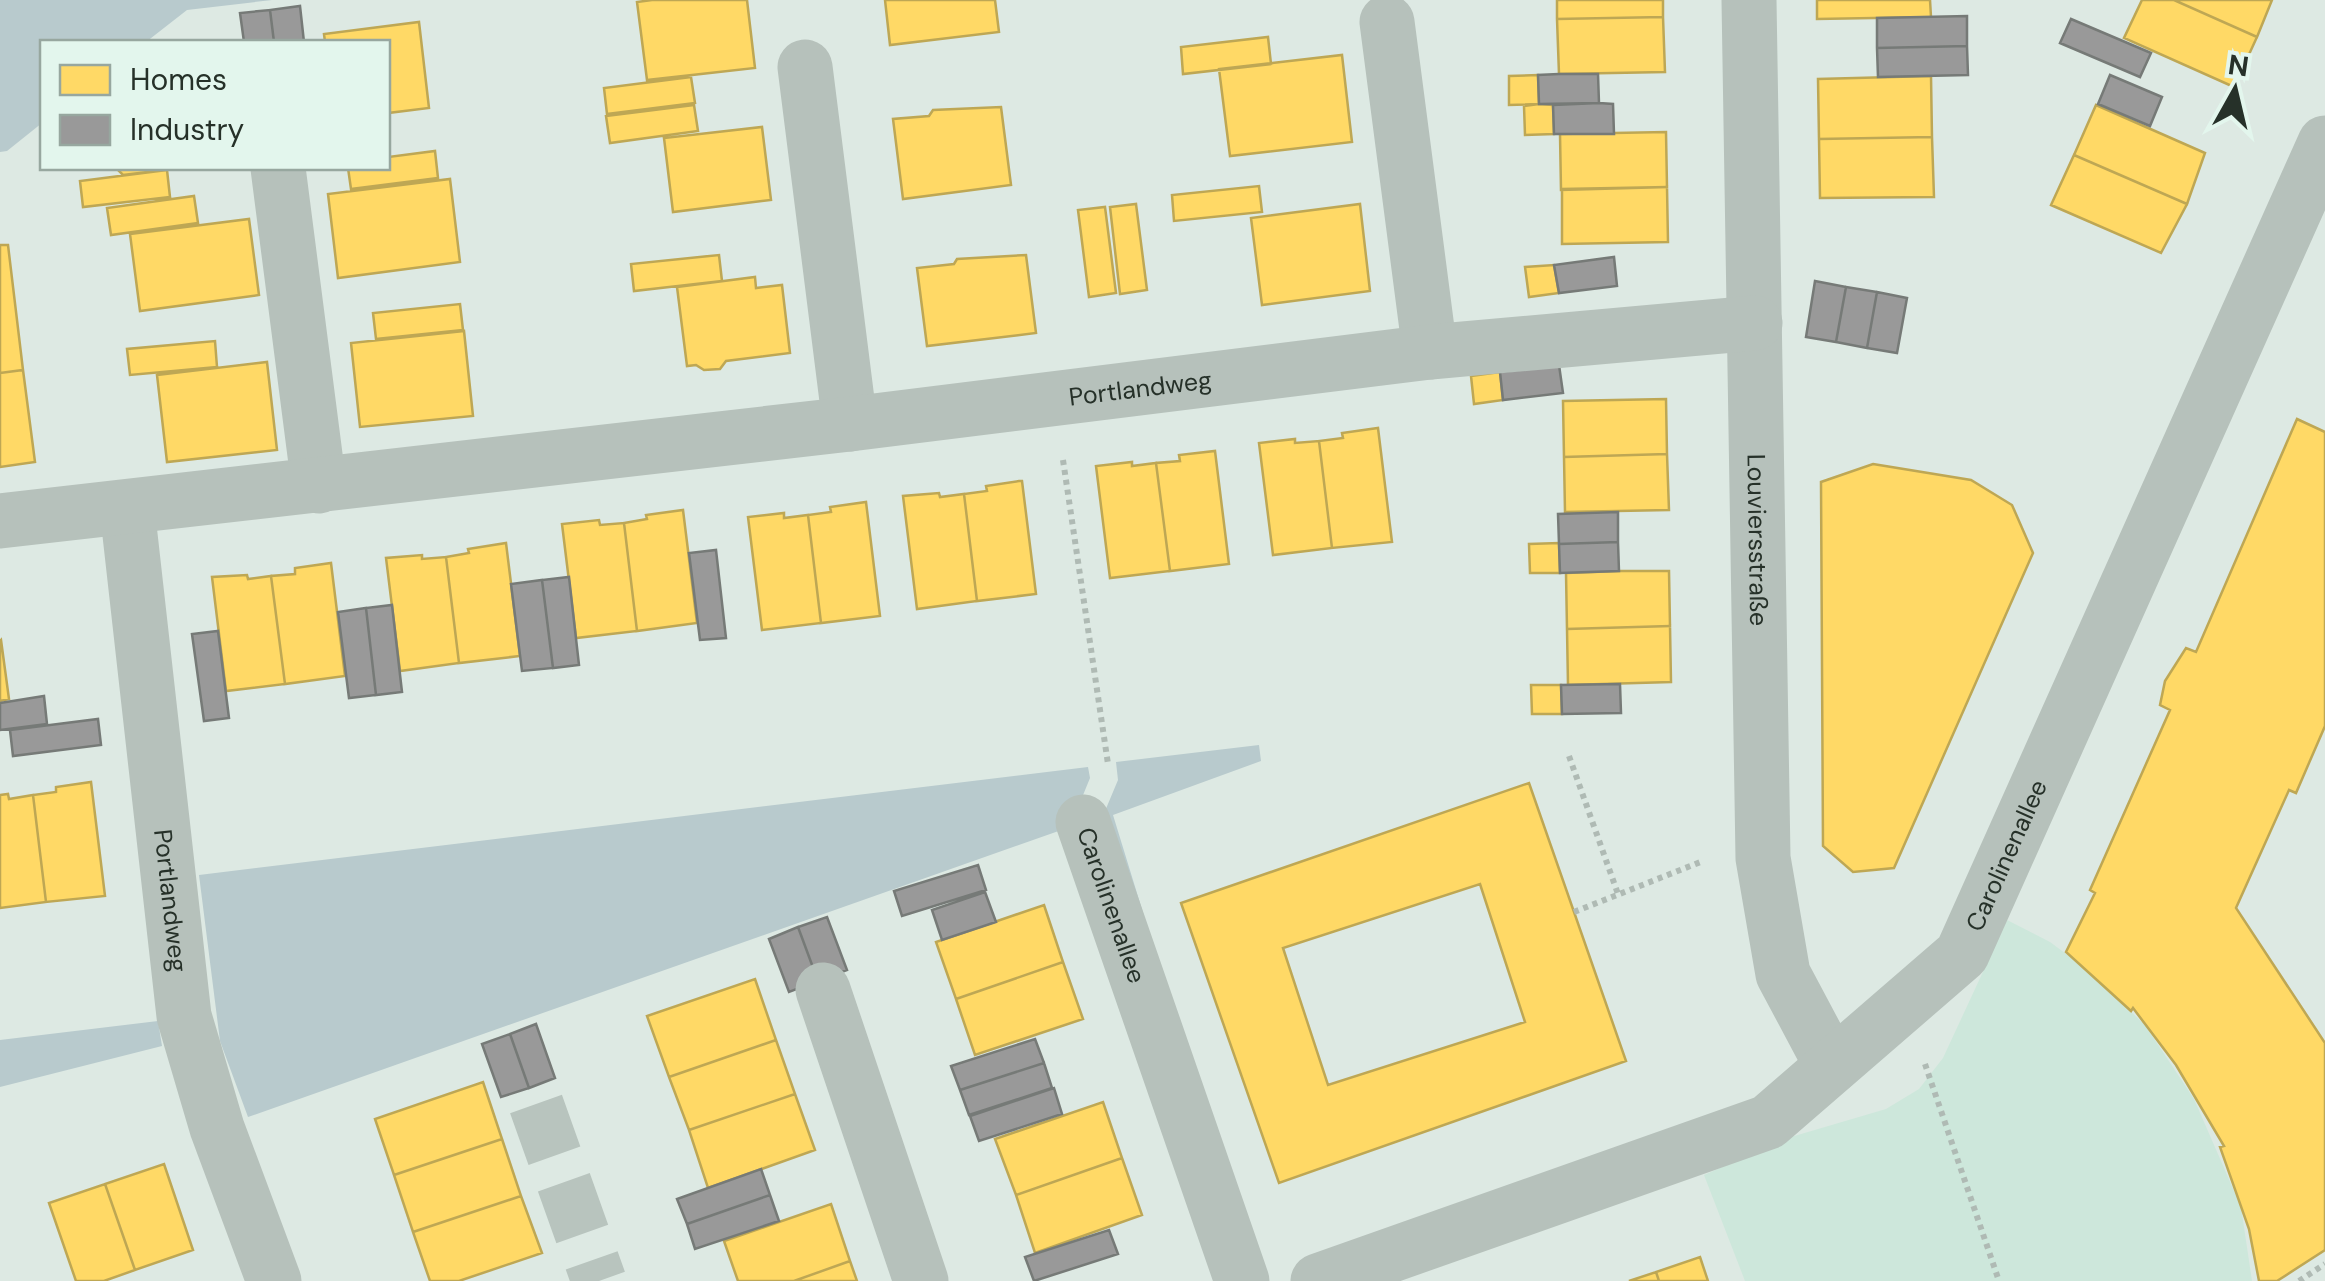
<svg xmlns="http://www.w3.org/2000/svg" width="2325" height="1281" font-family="'DM Sans',sans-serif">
	<rect width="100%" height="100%" fill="#dde9e3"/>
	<path fill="#b8cacd" d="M0,0h272l-85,10 -41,32h-104v81l-35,28 -7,1z
		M1259,745l2,16 -148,54 31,101 -44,-93 18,-43 -2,-18z
		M1088,767l2,11 -20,49 -822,290 -28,-76 -21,-166z
		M158,1021l4,25 -162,41v-47z"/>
	<path fill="#cde7db" d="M2007,920l43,22 31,23 64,60 49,74 47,108 11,74h-507l-41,-106 87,-38 95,-28 33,-20 24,-31z"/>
	<path fill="#ffd966" stroke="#bea754" stroke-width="2.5" fill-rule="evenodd" d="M652,0h95l8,68 -108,12 -10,-78z
		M885,0h110l4,32 -109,13z
		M1557,0h106v17l-106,2z
		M1817,0h113l1,17 -114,2z
		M2142,0h32l83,37 -23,50 -110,-49z
		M2174,0h98l-15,37z
		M1663,17l2,55 -106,2 -2,-55z
		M419,22l10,86 -41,5v-71h-63l-1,-8z
		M1268,37l3,27 -88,10 -2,-27z
		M1342,55l10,87 -122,14 -11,-87z
		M1538,75l1,29 -30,1v-29z
		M1931,76l1,61 -113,2 -1,-60z
		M691,77l4,26 -88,11 -3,-26z
		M1539,104l14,1 1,29 -29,1 -1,-29z
		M694,105l4,26 -88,12 -4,-27z
		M2096,105l109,48 -18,51 -113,-49z
		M1001,107l10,78 -108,14 -10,-80 36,-3 4,-6z
		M762,127l9,73 -98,12 -9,-74z
		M1666,132l1,55 -106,3 -1,-56z
		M1932,137l2,60 -114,1 -1,-59z
		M435,151l3,27 -87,11 -3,-21h40v-11z
		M2074,155l113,49 -26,49 -110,-48z
		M116,168h64l-57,7z
		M167,170l3,27 -87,10 -3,-26z
		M450,179l10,83 -122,16 -10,-84z
		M1259,186l3,26 -88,9 -2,-26z
		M1667,187l1,55 -106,2v-55z
		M194,196l4,27 -87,12 -4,-27z
		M1136,204l11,86 -27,4 -10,-87z
		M1360,204l10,87 -108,14 -11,-87z
		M1105,207l11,86 -27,4 -11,-87z
		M249,219l10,76 -119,16 -10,-77z
		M0,245h8l15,125 -23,3z
		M719,255l3,26 -88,10 -3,-27z
		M1026,255l10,78 -109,13 -10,-78 37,-4 3,-5z
		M1554,265l5,28 -30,4 -4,-30z
		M755,277l1,11 26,-3 8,68 -64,8 -6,8 -16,1 -8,-5 -9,1 -10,-79z
		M460,304l3,26 -87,9 -3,-26z
		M464,331l9,85 -113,11 -9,-84z
		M215,341l2,26 -87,8 -3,-26z
		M267,362l10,88 -110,12 -10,-87z
		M23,370l12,92 -35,5v-94z
		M1500,372l3,28 -29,4 -3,-28z
		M1666,399l1,55 -103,3 -1,-56z
		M2297,419l28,13v294l-29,67 -7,-3 -53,118 89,135v207l-48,31h-18l-10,-52 -29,-82 4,-1 -48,-81 -43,-57 -2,3 -65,-59 29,-59 -5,-3 80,-180 -10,-5 5,-24 21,-33 10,4z
		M1378,428l14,114 -60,6 -13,-107 24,-3 -1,-5z
		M1295,439v4l24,-2 13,107 -59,7 -14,-112z
		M1215,451l14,113 -59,7 -14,-108 24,-2 -1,-6z
		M1667,454l2,56 -104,2 -1,-55z
		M1132,462v4l24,-3 14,108 -60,7 -14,-112z
		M1873,464l98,16 41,25 21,48 -139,315 -41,4 -30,-26 -2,-364z
		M1019,481h3l14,113 -59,7 -13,-107 23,-3 -1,-5z
		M939,493l1,4 24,-3 13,107 -60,8 -14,-113z
		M866,502l14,114 -59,7 -13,-108 23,-3 -1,-5z
		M683,510l14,113 -60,8 -13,-108 23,-4 -1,-4z
		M784,513v5l24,-3 13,108 -59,7 -14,-113z
		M599,520l1,5 24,-2 13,108 -61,7 -14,-114z
		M506,543l14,113 -61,7 -13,-106 23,-4 -1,-4z
		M1559,543l1,30h-30l-1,-29z
		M422,555v4l24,-2 13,106 -59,8 -14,-113z
		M331,563l14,113 -60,8 -14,-108 24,-2v-6z
		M1619,571h50l1,55 -103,3 -1,-56z
		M247,575l1,4 23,-3 14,108 -59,7 -14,-114z
		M1670,626l1,56 -103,3 -1,-56z
		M1,640l8,59 -9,2v-60z
		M1531,685h30l1,29h-30z
		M91,782l14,114 -59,6 -13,-107 23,-3v-5z
		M1529,783l97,278 -347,122 -98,-280zM1480,884l45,138 -197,63 -45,-137z
		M8,794l1,5 24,-4 13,107 -46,6v-113z
		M1044,905l19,57 -107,37 -20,-57z
		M1063,962l20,57 -108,36 -19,-56z
		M755,979l21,61 -107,37 -22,-61z
		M776,1040l19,54 -106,36 -20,-53z
		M483,1082l19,57 -108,36 -19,-56z
		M795,1094l20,56 -107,38 -19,-58z
		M1103,1102l19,56 -106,37 -21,-56z
		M502,1139l19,57 -108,36 -19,-57z
		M1122,1158l20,57 -107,38 -19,-58z
		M164,1164l29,86 -58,20 -30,-86z
		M105,1184l30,86 -31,11h-28l-27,-78z
		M521,1196l21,57 -83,28h-29l-17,-49z
		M831,1204l19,57 -56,20h-56l-14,-40z
		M1700,1257l8,24h-49l-3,-9z
		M850,1261l7,20h-63z
		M1656,1272l3,9h-30z"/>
	<path fill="#999" stroke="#767a77" stroke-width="2.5" d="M300,6l4,36h-30l-4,-32z
		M270,10l4,32h-30l-4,-29z
		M1967,16v30l-90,2v-30z
		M2071,19l80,34 -11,24 -80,-34z
		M1967,46l1,29 -90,2 -1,-29z
		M1559,74h39l1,29 -60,1 -1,-29z
		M2110,75l52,22 -12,29 -52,-22z
		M1599,103l14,1 1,30h-60l-1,-29z
		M1614,257l3,29 -58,7 -5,-28z
		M1815,281l31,6 -10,55 -30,-5z
		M1846,287l31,5 -10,56 -31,-6z
		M1877,292l30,6 -10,55 -30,-5z
		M1559,365l4,28 -60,7 -3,-28z
		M1618,512v30l-59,2 -1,-30z
		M1618,542l1,29 -59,2 -1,-29z
		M716,550l10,88 -26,2 -11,-87z
		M569,577l10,88 -26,3 -11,-88z
		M542,580l11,88 -31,3 -11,-87z
		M392,605l10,87 -26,3 -10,-87z
		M366,608l10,87 -27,3 -11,-86z
		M218,631l11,87 -25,3 -12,-87z
		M1620,684l1,29 -59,1 -1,-29z
		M44,696l3,28 -47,6v-27z
		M98,719l3,26 -88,11 -3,-26z
		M978,865l8,25 -84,26 -8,-25z
		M985,892l11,30 -54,18 -10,-30z
		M827,917l20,53 -29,11 -20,-54z
		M798,927l20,54 -29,11 -20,-53z
		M536,1024l19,54 -26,10 -19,-54z
		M510,1034l19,54 -28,9 -19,-53z
		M1035,1039l9,24 -84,27 -9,-24z
		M1044,1063l8,25 -83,27 -9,-25z
		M1054,1088l8,26 -83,27 -9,-25z
		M761,1169l9,26 -83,29 -10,-25z
		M770,1195l9,26 -84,28 -8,-25z
		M1109,1230l9,24 -84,27 -9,-24z"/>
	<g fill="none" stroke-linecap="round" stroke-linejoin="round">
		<path stroke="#b8c4be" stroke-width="55" stroke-dasharray="55 28" stroke-linecap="butt" d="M536,1104l63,177"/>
		<path stroke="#afbab4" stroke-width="6" stroke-dasharray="5 5" stroke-linecap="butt" d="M1063,460l45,304
			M1569,756l49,138
			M1574,912l129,-51
			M1925,1064l74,217
			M2299,1281l26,-17"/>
		<g stroke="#b6c1bb" stroke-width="55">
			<path id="s1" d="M1749,0l14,858 20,116 49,92"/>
			<path d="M1387,22l43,330"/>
			<path d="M805,67l45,357"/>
			<path d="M278,168l41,318"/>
			<path id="s2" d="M127,508l57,508 33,112 57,153"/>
			<path id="s3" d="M0,521l850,-97 580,-72 325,-29"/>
			<path id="s4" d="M1083,822l159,459"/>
			<path d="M823,990l98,291"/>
			<path id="s5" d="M1318,1281l450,-159 194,-168 363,-811"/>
		</g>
	</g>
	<g text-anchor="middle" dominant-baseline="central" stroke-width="10" stroke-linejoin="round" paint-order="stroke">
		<g font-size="25" fill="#263129" stroke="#e3f6ed">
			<text stroke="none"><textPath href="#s3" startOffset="1148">Portlandweg</textPath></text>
			<text stroke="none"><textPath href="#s1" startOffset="540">Louviersstraße</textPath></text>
			<text stroke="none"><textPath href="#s5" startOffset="842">Carolinenallee</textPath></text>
			<text stroke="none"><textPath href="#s2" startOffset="395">Portlandweg</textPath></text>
			<text stroke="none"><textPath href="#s4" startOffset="88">Carolinenallee</textPath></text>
		</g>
	</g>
	<rect x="40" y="40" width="350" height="130" fill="#e3f6ed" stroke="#97a79f" stroke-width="2.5"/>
	<rect x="60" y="65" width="50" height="30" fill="#ffd966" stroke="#97a79f" stroke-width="2.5"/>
	<text x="130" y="90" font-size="30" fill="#263129">Homes</text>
	<rect x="60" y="115" width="50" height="30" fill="#999999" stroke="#97a79f" stroke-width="2.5"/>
	<text x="130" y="140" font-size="30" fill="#263129">Industry</text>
	<g transform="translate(2235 90) rotate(8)" stroke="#e3f6ed" stroke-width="8" paint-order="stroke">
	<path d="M0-8L18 38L0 25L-18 38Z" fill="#263129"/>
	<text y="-15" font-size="28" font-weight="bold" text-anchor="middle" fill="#263129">N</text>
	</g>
</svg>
